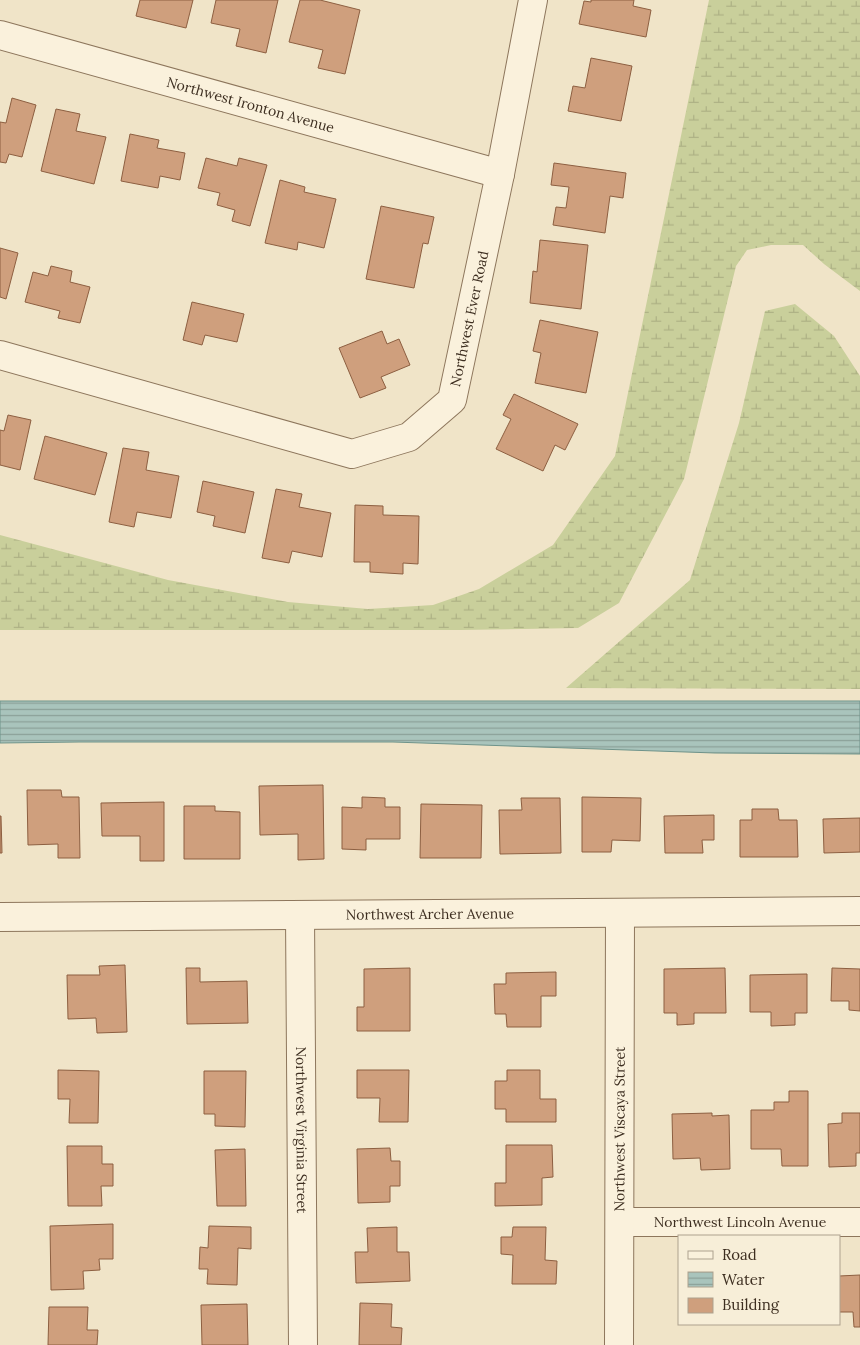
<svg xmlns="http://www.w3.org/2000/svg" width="860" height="1345" font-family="Lora,serif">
	<defs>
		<pattern id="wetland-marsh" width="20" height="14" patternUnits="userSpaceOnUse" patternTransform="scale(1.25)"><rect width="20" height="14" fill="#c9cf9b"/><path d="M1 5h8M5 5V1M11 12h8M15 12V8" fill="none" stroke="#aeb285"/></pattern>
		<pattern id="water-rules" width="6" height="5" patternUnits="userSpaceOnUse" patternTransform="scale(1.25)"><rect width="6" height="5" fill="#a9c4bc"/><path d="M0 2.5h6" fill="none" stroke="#8ba098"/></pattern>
	</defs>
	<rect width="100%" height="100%" fill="#f0e4c8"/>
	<path fill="url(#wetland-marsh)" d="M709,0h151v291l-36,-27 -21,-19h-32l-24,5 -11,16 -52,213 -65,124 -41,25 -118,2h-460v-95l168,45 120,22 80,7 65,-4 46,-16 74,-44 62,-89z
		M795,304l39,32 26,40v313l-294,-1 124,-108 49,-157 26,-112z"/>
	<path fill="url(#water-rules)" stroke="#6f938a" d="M0,701h860v53l-145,-1 -322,-11h-314l-79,1z"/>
	<path fill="#cf9f7d" stroke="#8d5f41" d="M140,0h53l-7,28 -50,-12z
		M216,0h62l-12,53 -30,-7 4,-17 -29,-6z
		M300,0h20l40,10 -15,64 -27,-6 5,-18 -34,-8z
		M591,0h43l-1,6 18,4 -5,27 -67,-13 5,-23 7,1z
		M591,58l41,8 -11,55 -53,-10 5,-25 12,2z
		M12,98l24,7 -14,52 -13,-3 -3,9 -6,-1v-40l6,1z
		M56,109l24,5 -4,17 30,6 -12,47 -53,-13z
		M130,134l29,6 -2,8 28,5 -5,27 -20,-4 -2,12 -37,-7z
		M206,158l31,8 2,-8 28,7 -17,61 -18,-5 3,-11 -18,-5 3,-12 -22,-5z
		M554,163l72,10 -3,25 -13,-2 -5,37 -52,-8 3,-18 10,1 3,-21 -18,-2z
		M280,180l25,7 -1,5 32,7 -12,49 -26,-6 -1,8 -32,-7z
		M381,206l53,11 -6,27 -5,-1 -9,45 -48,-9z
		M540,240l48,5 -7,64 -51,-6 3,-32 4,1z
		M0,248l18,5 -12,46 -6,-2z
		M51,266l21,5 -2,11 20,5 -10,36 -22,-5 2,-7 -35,-9 8,-30 15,4z
		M192,302l52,12 -7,28 -32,-7 -3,10 -19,-5z
		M540,320l58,12 -12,61 -51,-10 6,-30 -8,-2z
		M382,331l5,13 12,-5 11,26 -29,12 5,11 -26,10 -21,-50z
		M514,394l64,30 -13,26 -10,-5 -12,26 -47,-22 15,-30 -8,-4z
		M8,415l23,5 -11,50 -20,-5v-35l4,1z
		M45,436l62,17 -12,42 -61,-16z
		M123,448l26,4 -3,18 33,6 -8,42 -34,-6 -3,15 -25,-5z
		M203,481l51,11 -9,41 -32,-7 2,-10 -18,-4z
		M276,489l26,5 -3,13 32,6 -9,44 -30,-6 -3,12 -27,-5z
		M355,505l28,1v9l36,1 -1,48 -15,-1v11l-33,-2v-10h-16z
		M323,785l1,74 -26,1v-26l-38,1 -1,-49z
		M27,790h34l1,7h17l1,61h-22v-14l-30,1z
		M362,797l23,1v9h15v32h-34v11l-24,-1v-42l20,1z
		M582,797l59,1 -1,43 -28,-1 -1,12h-29z
		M521,798h39l1,55 -61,1 -1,-44h23z
		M164,802v59h-24v-25h-38l-1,-33z
		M421,804l61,1 -1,53h-61z
		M184,806h31v5l25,1v47h-56z
		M752,809h26l1,11h18l1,37h-58v-37h12z
		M714,815v25h-12l1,13h-38l-1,-37z
		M0,816h1l1,37h-2z
		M860,818v34l-36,1 -1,-34z
		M125,965l2,67 -30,1 -1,-15 -28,1 -1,-44h33l-1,-9z
		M186,968h14v14l47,-1 1,42 -61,1z
		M410,968v63h-53v-24h7v-38z
		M725,968l1,45h-32v11l-17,1v-12h-13v-44z
		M832,968l28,1v42l-11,-1v-9h-18z
		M556,972v24h-15v31h-34l-1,-13h-11l-1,-30h12v-11z
		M807,974v39h-12v12l-24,1v-14h-21v-37z
		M58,1070l41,1 -1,52h-29l1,-24h-12z
		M357,1070h52l-1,52h-29l1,-24h-23z
		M507,1070h33v29h16v23h-50v-13h-11v-28h12z
		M204,1071h42l-1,56 -30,-1v-12h-11z
		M789,1091h19v75h-26l-1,-17h-30v-39h23v-8h15z
		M712,1113v3l17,-1 1,54 -29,1 -1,-12 -27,1 -1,-45z
		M842,1113h18v40h-4v13l-27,1 -1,-43 14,-1z
		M506,1145h46l1,32 -11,1v27l-47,1v-23h11z
		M67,1146h35v18h11v22h-12l1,20h-34z
		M390,1148l1,13h9v25h-10v16l-32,1 -1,-54z
		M245,1149l1,57h-29l-2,-56z
		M113,1224v35h-14l1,11 -17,1 1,18 -33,1 -1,-64z
		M209,1226l42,1v22l-13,-1 -1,37 -30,-1 1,-15h-9l1,-22 8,1z
		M397,1227v25h12l1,29 -54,2 -1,-31h13l-1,-24z
		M513,1227h33l-1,33 12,1 -1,23h-44l1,-29 -12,-1v-17h11z
		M860,1275v52h-6l-1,-15h-14v-36z
		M360,1303l32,1 -1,23 11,1 -1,17h-42z
		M247,1304l1,41h-46l-1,-40z
		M49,1307h39l-1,23h11l-1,15h-49z"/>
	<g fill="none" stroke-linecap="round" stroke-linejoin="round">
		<g stroke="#8d765c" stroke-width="30">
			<g id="minor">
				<path id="s1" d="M0,35l500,139"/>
				<path id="s2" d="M0,355l352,99 57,-17 43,-37 48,-226 33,-174"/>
				<path id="s3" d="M300,915l3,430"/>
				<path id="s4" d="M0,917l860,-6"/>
				<path id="s5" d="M620,1222h240"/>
				<path id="s6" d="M619,1345l1,-431"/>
			</g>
		</g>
		<use href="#minor" stroke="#faf1dc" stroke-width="28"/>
	</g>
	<g text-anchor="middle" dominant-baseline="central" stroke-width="4" stroke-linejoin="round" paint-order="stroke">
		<g font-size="14" fill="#3d2e20" stroke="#f7eed8">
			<text stroke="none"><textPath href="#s1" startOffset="260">Northwest Ironton Avenue</textPath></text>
			<text stroke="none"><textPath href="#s2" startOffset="565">Northwest Ever Road</textPath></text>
			<text stroke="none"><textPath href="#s4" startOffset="430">Northwest Archer Avenue</textPath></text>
			<text stroke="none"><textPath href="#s6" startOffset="216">Northwest Viscaya Street</textPath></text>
			<text stroke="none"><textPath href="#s3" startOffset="215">Northwest Virginia Street</textPath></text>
			<text stroke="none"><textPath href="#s5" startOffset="120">Northwest Lincoln Avenue</textPath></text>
		</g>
	</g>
	<rect x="678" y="1235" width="162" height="90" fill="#f7eed8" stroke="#ada18e"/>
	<rect x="688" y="1251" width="25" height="8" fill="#faf1dc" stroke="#ada18e"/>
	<text x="722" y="1260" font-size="15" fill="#3d2e20">Road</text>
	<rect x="688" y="1272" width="25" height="15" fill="url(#water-rules)" stroke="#ada18e"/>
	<text x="722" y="1285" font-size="15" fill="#3d2e20">Water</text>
	<rect x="688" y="1298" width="25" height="15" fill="#cf9f7d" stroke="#ada18e"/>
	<text x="722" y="1310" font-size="15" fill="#3d2e20">Building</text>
</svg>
